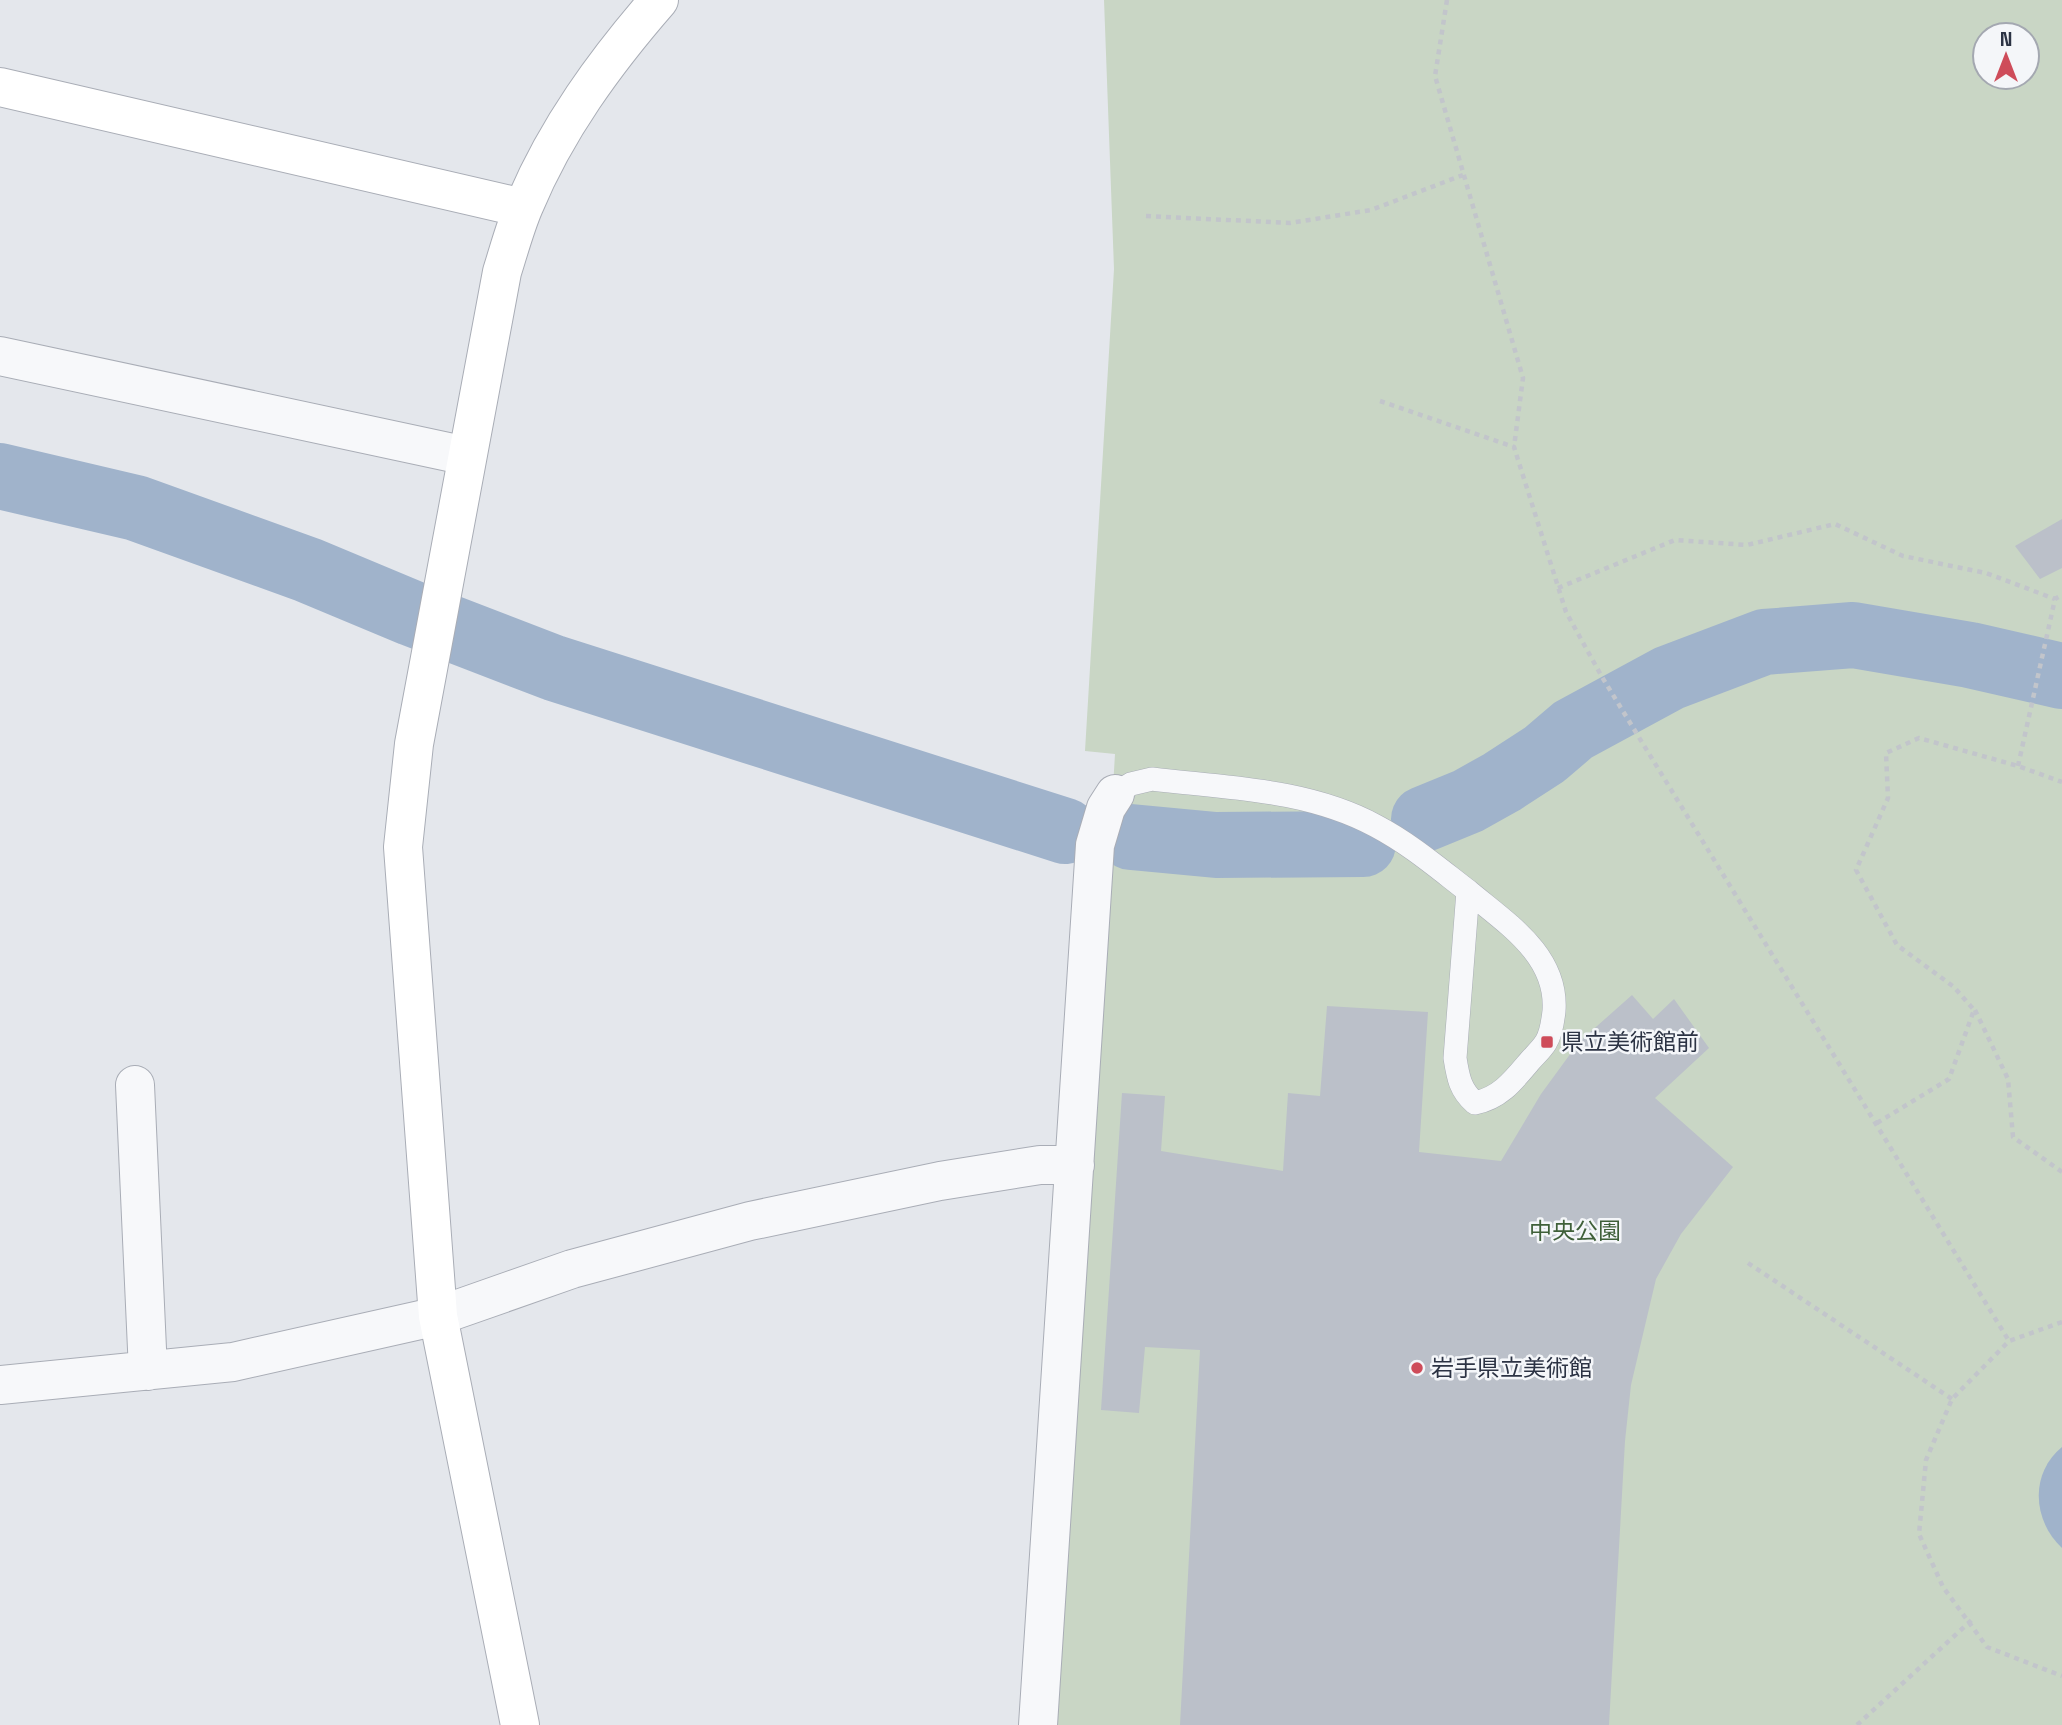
<svg xmlns="http://www.w3.org/2000/svg" width="2062" height="1725" font-family="'Space Grotesk','Noto Sans JP',sans-serif">
	<rect width="100%" height="100%" fill="#e4e7ec"/>
	<path fill="#c9d6c5" fill-rule="evenodd" d="M1104,0h958v1725h-1005l58,-971 -30,-3 29,-482zM1985,35h42v42h-42z"/>
	<path fill="#a0b3cb" d="M2062,1447v101c-30,-28 -32,-75 0,-101z"/>
	<g fill="none" stroke-linecap="round" stroke-linejoin="round">
		<path stroke="#a0b3cb" stroke-width="66" d="M0,476l136,32 172,62 103,43 143,55 511,163
			M1424,819l44,-18 34,-19 43,-28 28,-24 96,-52 95,-36 89,-7 117,20 92,21
			M1131,837l85,8 147,-1"/>
	</g>
	<path fill="#bbc0c9" d="M2062,519v49l-22,11 -25,-33z
		M1632,995l21,24 21,-20 35,49 -54,50 78,69 -52,67 -25,45 -25,106 -6,56 -16,284h-429l20,-375 -55,-3 -6,66 -38,-3 21,-317 43,3 -4,55 122,20 5,-78 32,3 7,-90 101,6 -9,140 82,9 40,-67 38,-52z"/>
	<g fill="none" stroke-linecap="round" stroke-linejoin="round">
		<g stroke="#a9adb6" stroke-width="24">
			<path id="lane" d="M1115,794l16,-10 21,-5c75,9 156,10 224,47 34,18 62,42 92,65
				M1468,891c38,32 90,64 86,120 -1,9 -3,23 -8,31 -4,7 -12,14 -17,20 -16,19 -29,36 -54,41 -15,-13 -17,-26 -20,-45z"/>
		</g>
		<g stroke="#a9adb6" stroke-width="40">
			<path id="street" d="M0,356l467,100
				M135,1085l13,286
				M0,1385l233,-23 205,-46 134,-47 178,-48 190,-40 100,-16h35
				M1038,1725l57,-880 11,-37 9,-14"/>
		</g>
		<g stroke="#a9adb6" stroke-width="40">
			<path id="secondary" d="M0,87l523,121
				M520,1725l-82,-409 -35,-469 11,-103 88,-472c7,-22 13,-45 22,-66 32,-77 81,-144 135,-206"/>
		</g>
		<path stroke="#c2c5cb" stroke-width="4.5" stroke-dasharray="5 5" stroke-linecap="butt" d="M1447,0l-12,76 88,302 -9,69
			M1146,216l144,7 81,-13 92,-35
			M1380,401l134,46 52,165 36,65 407,664
			M1558,588l117,-48 72,5 88,-21 68,32 83,17 69,26
			M2018,766l37,-167 7,-4
			M1975,1010l33,69 5,58 49,35
			M1877,1123l72,-44 25,-69 -20,-23 -57,-42 -41,-75 32,-72 -2,-45 33,-15 99,28 44,16
			M1748,1263l204,136
			M2062,1322l-53,19 -57,58 -26,61 -7,74 24,53 44,60 75,29
			M1857,1725l118,-108"/>
		<use href="#lane" stroke="#f7f8fa" stroke-width="23"/>
		<use href="#street" stroke="#f7f8fa" stroke-width="38"/>
		<use href="#secondary" stroke="#fff" stroke-width="38"/>
	</g>
	<g fill="#ce4c5a" stroke="#f4f6f9" stroke-width="2.5">
		<rect x="1540" y="1035" width="14" height="14" rx="3.5"/>
		<circle cx="1417" cy="1368" r="7"/>
	</g>
	<g text-anchor="middle" dominant-baseline="central" stroke-width="5" stroke-linejoin="round" paint-order="stroke">
		<g font-size="23" fill="#2c3344" stroke="#f4f6f9" text-anchor="start">
			<text x="1561" y="1042">県立美術館前</text>
			<text x="1431" y="1368">岩手県立美術館</text>
		</g>
		<g font-size="23" fill="#3f6039" stroke="#f4f6f9">
			<text x="1575" y="1231">中央公園</text>
		</g>
	</g>
	<g transform="translate(2006 56)"><circle r="33" fill="#f4f6f9" stroke="#a4a8b1" stroke-width="2"/>
	<path d="M0-5L12 26L0 18L-12 26Z" fill="#ce4c5a"/>
	<text y="-10" font-size="19" font-weight="bold" text-anchor="middle" fill="#2c3344">N</text>
	</g>
</svg>
